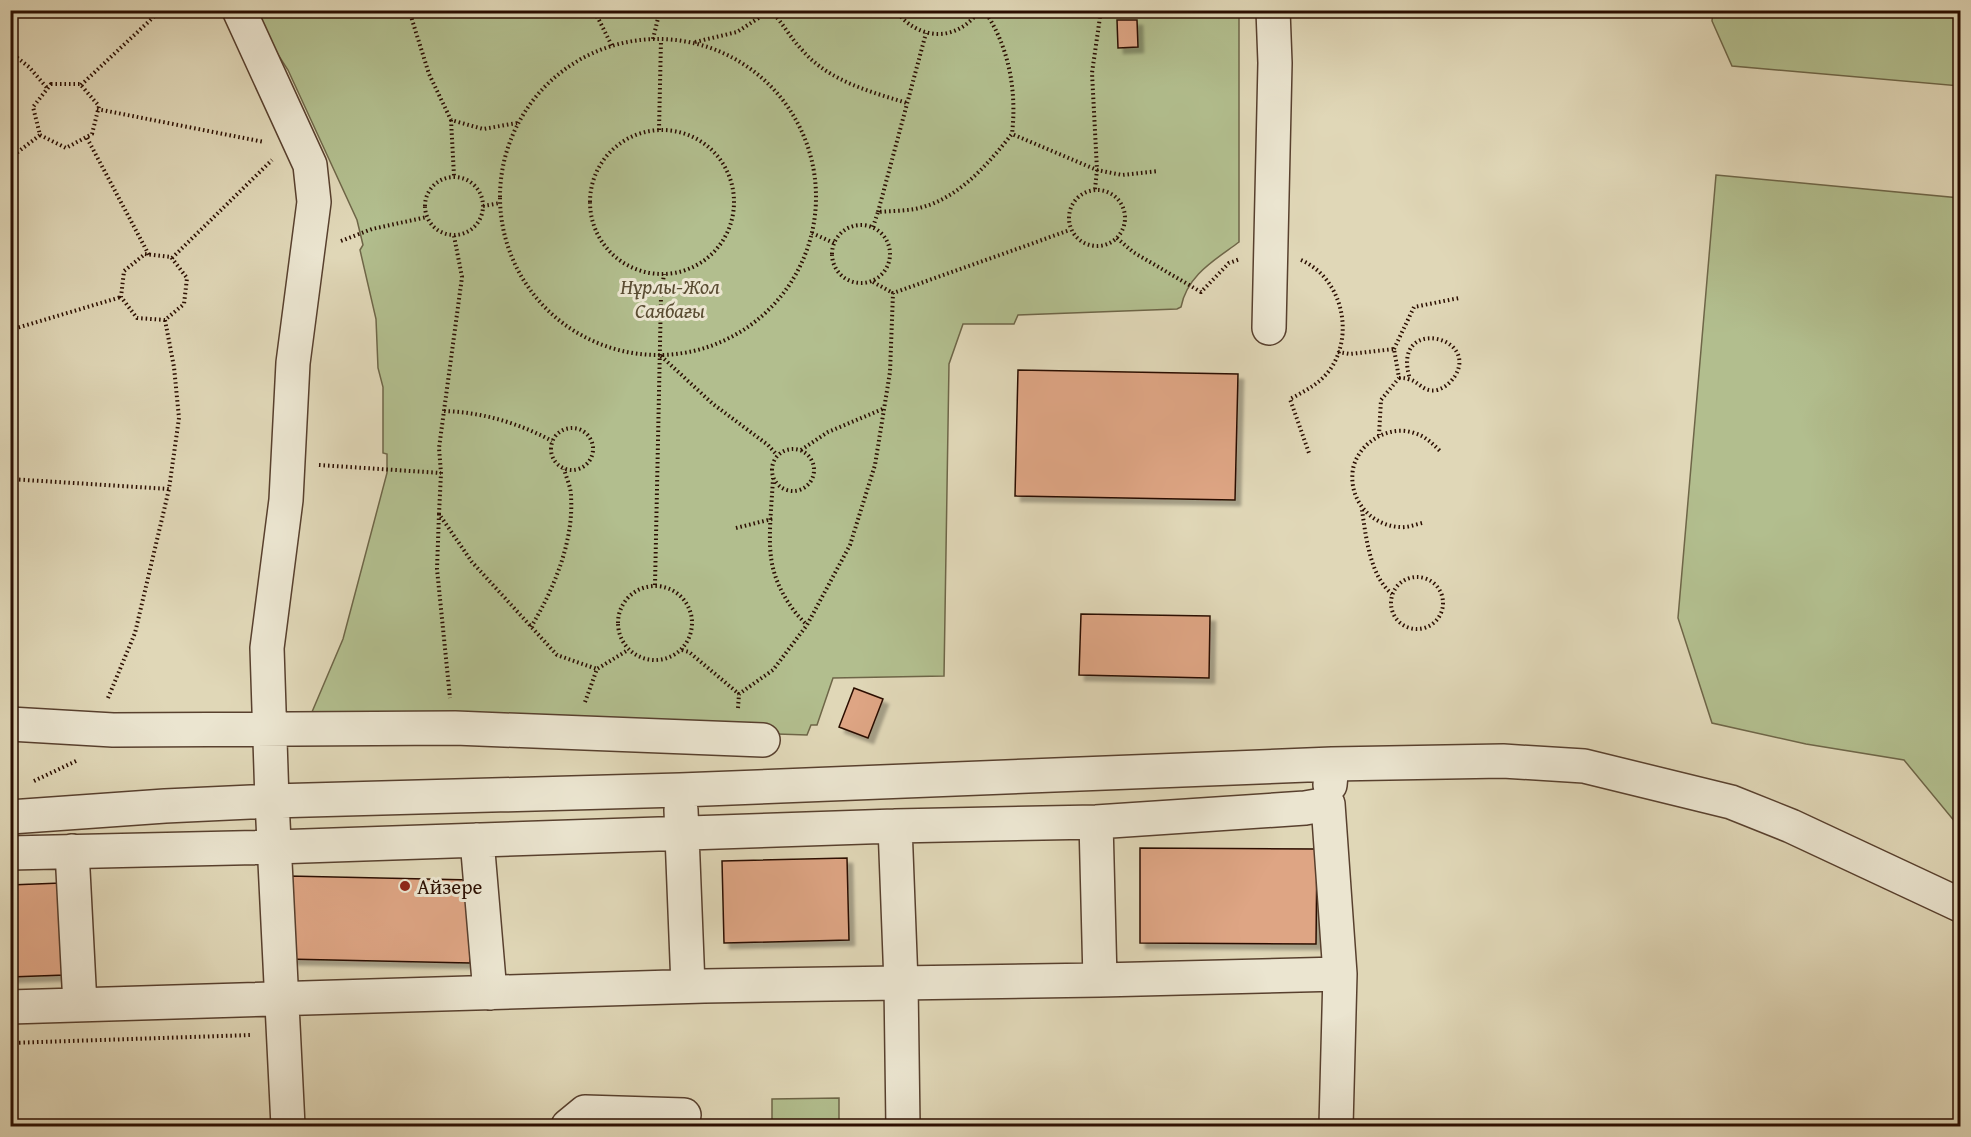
<svg xmlns="http://www.w3.org/2000/svg" width="1971" height="1137" font-family="'Gentium Book Plus',serif">
	<defs>
		<filter id="shadow"><feDropShadow dx="5.5" dy="5.5" stdDeviation="1.5" flood-color="#0004"/></filter>
	</defs>
	<rect width="100%" height="100%" fill="#e0d7b7"/>
	<filter id="stains"><feTurbulence type="fractalNoise" baseFrequency=".00333" numOctaves="4"/><feColorMatrix values="0 0 0 0 .2 0 0 0 0 .09 0 0 0 0 .02 0 0 0 .5 -.17"/></filter>
	<radialGradient id="worn" r=".72"><stop offset=".6" stop-color="#630" stop-opacity="0"/><stop offset="1" stop-color="#630" stop-opacity=".3"/></radialGradient>
	<path fill="#b2be8e" stroke="#6e6648" stroke-width="1.5" d="M250,11h989v231c-24,18 -52,33 -58,65l-4,2 -159,6 -4,9h-51l-14,40 -5,312 -111,2 -16,47h-6l-4,10 -498,-16 34,-80 44,-166v-19l-4,-1v-66l-5,-19 -2,-49 -16,-69 3,-5 -6,-25 -69,-150z
		M1713,11h247v75l-228,-20 -20,-45z
		M1716,175l244,23v630l-56,-68 -98,-16 -94,-21 -34,-105z
		M839,1098v28h-67v-27z"/>
	<path fill="#dea584" stroke="#2b0e01" stroke-width="1.5" filter="url(#shadow)" d="M1117,20h20l1,27 -20,1z
		M1018,370l220,4 -3,126 -220,-4z
		M1081,614l129,2 -1,62 -130,-3z
		M854,688l29,11 -15,39 -29,-11z
		M1140,848l177,1 -1,95 -176,-1z
		M847,858l2,82 -125,3 -2,-82z
		M288,876l184,4 -2,83 -184,-4z
		M61,883l4,92 -55,2v-92z"/>
	<g fill="none" stroke-linecap="round" stroke-linejoin="round">
		<g stroke="#58402e" stroke-width="36">
			<path id="minor" d="M239,10l71,155 4,37 -21,161 -7,137 -19,148 5,153 408,-11 652,-26
				M1269,328l6,-265 -2,-53
				M10,724l103,6 342,-2 308,12
				M1330,785l2,-21 171,-3 81,5 147,36 60,24 169,79
				M681,810l7,176
				M10,817l155,-11 107,-5 16,325
				M1096,822l4,158
				M895,826l6,157 2,143
				M477,840l13,153
				M72,851l8,154
				M10,853l265,-6 620,-21 201,-4 209,-14 23,-4 12,170 -4,152
				M10,1007l694,-21 396,-6 240,-6
				M568,1126l17,-14 99,3"/>
		</g>
		<path stroke="#2b0e01" stroke-width="4" stroke-dasharray="1.5 3" stroke-linecap="butt" d="M409,10l20,64 22,46 32,9 34,-6
			M590,10l8,8 14,28
			M895,10c24,31 61,33 85,0
			M984,10c25,36 33,81 28,124
			M771,11c12,12 20,28 32,40 26,30 68,41 104,52
			M653,39l7,-29
			M500 197a158 158 0 1 1 316 0a158 158 0 1 1-316 0Z
			M695,42l42,-10 34,-22
			M10,52l19,15 19,22
			M51,84h29l19,22 -7,28 -26,14 -26,-13 -7,-28z
			M81,85l80,-75
			M97,109l167,33
			M451,120l3,56
			M659,130l2,-90
			M590 202a72 72 0 1 1 144 0a72 72 0 1 1-144 0Z
			M87,138l62,117
			M10,158l30,-23
			M425 206a29 29 0 1 1 58 0a29 29 0 1 1-58 0Z
			M1095,189l2,-19 -5,-97 9,-63
			M1069 218a28 28 0 1 1 56 0a28 28 0 1 1-56 0Z
			M483,206l17,-3
			M878,212l48,-179
			M832 254a29 29 0 1 1 58 0a29 29 0 1 1-58 0Z
			M873,227l5,-15c12,-1 25,-1 37,-3 43,-9 71,-43 97,-75l85,36 25,5 36,-4
			M812,233l22,10
			M454,236l8,41 -23,171 2,25 -2,41 33,48 85,93 40,14
			M1117,238l16,14 68,40 28,-29 11,-4
			M341,241l31,-12 55,-12
			M145,254l26,3 16,21 -3,26 -19,16 -28,-2 -16,-21 3,-26z
			M172,258l100,-98
			M1301,260c39,17 53,69 32,105 -10,17 -26,25 -43,34l19,54
			M873,282l20,11
			M10,330l111,-33
			M1394,349l20,-42 45,-9
			M1338,352l12,2 44,-5 5,29 -18,22 -2,35
			M661,356l52,48 55,41 9,10
			M1399,378c3,0 6,0 9,1 11,2 15,14 29,11 8,-2 14,-8 18,-14 25,-41 -65,-60 -45,3
			M444,411c37,1 75,12 108,30
			M551 449a21 21 0 1 1 42 0a21 21 0 1 1-42 0Z
			M772 470a21 21 0 1 1 42 0a21 21 0 1 1-42 0Z
			M801,450l27,-18 57,-24
			M319,465l122,8
			M773,478c-1,23 -5,57 -2,79 3,26 18,51 36,68
			M10,479l159,10 10,-71 -5,-51 -9,-47
			M1362,510c4,27 8,66 30,84
			M439,514l-2,55 13,129
			M1422,523c-8,2 -16,5 -23,4 -29,-2 -51,-28 -46,-58 5,-26 36,-45 61,-36 11,3 18,10 26,18
			M736,528l36,-9
			M1391 603a26 26 0 1 1 52 0a26 26 0 1 1-52 0Z
			M655,585l6,-289 3,-22
			M618 623a37 37 0 1 1 74 0a37 37 0 1 1-74 0Z
			M531,627c23,-38 43,-86 40,-131 0,-9 -5,-19 -7,-27
			M682,650l7,2 50,42
			M108,698l27,-65 34,-144
			M585,702l12,-33 31,-19
			M738,708l1,-14 34,-24 34,-45 43,-80 25,-80 15,-93 3,-79 177,-63
			M34,781l42,-20
			M10,1043l242,-8"/>
		<use href="#minor" stroke="#ebe5d0" stroke-width="33"/>
	</g>
	<circle fill="#8f2418" stroke="#ebe5d0" stroke-width="2" cx="405" cy="886" r="6"/>
	<g text-anchor="middle" dominant-baseline="central" stroke-width="6" stroke-linejoin="round" paint-order="stroke">
		<g font-size="21" font-style="italic" fill="#5a4c32" stroke="#ebe5d0">
			<text x="670" y="286">Нұрлы-Жол<tspan x="670" dy="24">Саябағы</tspan></text>
		</g>
		<g font-size="21" fill="#2b0e01" stroke="#ebe5d0" text-anchor="start">
			<text x="417" y="886">Айзере</text>
		</g>
	</g>
	<rect width="1971" height="1137" fill="none" stroke="#e0d7b7" stroke-width="36"/>
	<rect x="12" y="12" width="1947" height="1113" fill="none" stroke="#2b0e01" stroke-width="3"/>
	<rect x="18" y="18" width="1935" height="1101" fill="none" stroke="#2b0e01" stroke-width="1.5"/>
	<rect width="100%" height="100%" filter="url(#stains)"/>
	<rect width="100%" height="100%" fill="url(#worn)"/>
</svg>
